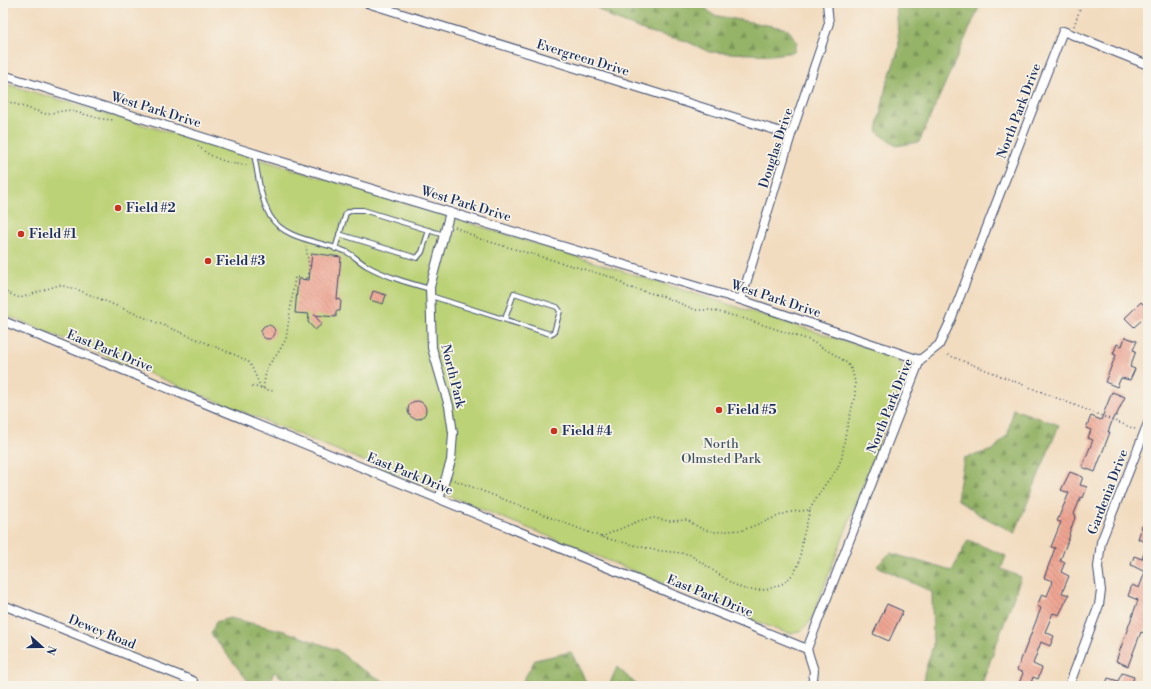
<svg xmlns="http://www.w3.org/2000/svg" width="1151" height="689" font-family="'Libre Bodoni',serif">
	<defs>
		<pattern id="forest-firs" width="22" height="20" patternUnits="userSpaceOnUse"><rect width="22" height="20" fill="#95b467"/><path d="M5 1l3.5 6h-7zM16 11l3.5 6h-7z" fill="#799358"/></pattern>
		<pattern id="building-back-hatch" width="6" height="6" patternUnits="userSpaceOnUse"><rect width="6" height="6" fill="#efa492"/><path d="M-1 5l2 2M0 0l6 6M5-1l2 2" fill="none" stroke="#c1867a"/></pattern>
	</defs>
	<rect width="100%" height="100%" fill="#f7f3e8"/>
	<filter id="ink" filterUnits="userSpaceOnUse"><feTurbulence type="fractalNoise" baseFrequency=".025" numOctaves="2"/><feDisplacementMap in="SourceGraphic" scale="8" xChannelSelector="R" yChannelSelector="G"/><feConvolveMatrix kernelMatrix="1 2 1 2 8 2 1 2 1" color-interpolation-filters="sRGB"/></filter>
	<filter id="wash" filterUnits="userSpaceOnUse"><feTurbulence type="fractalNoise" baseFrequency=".012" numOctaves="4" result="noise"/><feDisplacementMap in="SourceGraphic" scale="16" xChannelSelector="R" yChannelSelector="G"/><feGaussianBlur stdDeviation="0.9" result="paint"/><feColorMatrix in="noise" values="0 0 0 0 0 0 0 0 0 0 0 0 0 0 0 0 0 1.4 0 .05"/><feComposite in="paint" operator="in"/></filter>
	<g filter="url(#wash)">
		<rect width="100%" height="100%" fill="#f2dcbf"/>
		<path fill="url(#forest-firs)" stroke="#587262" d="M590,3h110l13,12 75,14 9,13 -3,10 -22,3 -63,-3 -23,-11 -40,-10 -34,-13z
			M896,3h85l-62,139 -23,4c-5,-6 -13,-8 -19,-15l9,-45 13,-38z
			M1013,409l46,16 -44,108 -37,-19 -21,-15 7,-41 29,-8 15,-16z
			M968,540l38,16 -5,13 20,8 -40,109h-57v-12l9,-28 -1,-54 -55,-26 13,-13 62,18z
			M230,618l54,13 53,19 21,17 34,19h-99l-19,-14 -6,14h-16l-41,-52 5,-12z
			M571,652l17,34h-68l15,-26z
			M617,667l21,19h-29z"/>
		<path fill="#bcd276" stroke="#6c806a" d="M3,83l380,113 501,157 12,5 7,8v14l-91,238c-9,15 -18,18 -34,12l-775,-316z"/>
		<g id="blocks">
			<path fill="url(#building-back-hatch)" d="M312,253l29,4 -4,42 4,1 -1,11h-4v6l-22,-2 8,9 -7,6 -7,-8 1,-8 -14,-1 3,-34 11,1z
				M373,291l13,4 -3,9 -13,-4z
				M1141,302l7,7v18l-6,-7 -8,7 -9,-9z
				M261 332a7 7 0 1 1 14 0a7 7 0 1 1-14 0Z
				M1125,337l12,4 -4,9 3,1 -6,16 5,2 -5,11 -9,-2 -4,9 -12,-5 11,-27 -3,-1 4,-10 5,2z
				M1112,392l13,5 -9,19h-2l-6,16h2l-15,40 -13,-5 11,-27 -5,-2 3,-8 -5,-2 5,-12 10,4z
				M408 410a9 9 0 1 1 18 0a9 9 0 1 1-18 0Z
				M1070,472l13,5 -3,8 7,2 -4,11 -2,-1 -7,17 2,1 -7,19 1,1 -10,26 5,1 -4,10 8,4 -7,17 7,2 -10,20 -6,-2 -8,19 9,4 -4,10 -9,-4 -8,22 9,4 -4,11 -5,-2 -3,9h-12l5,-13 -6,-3 24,-62 -4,-2 5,-12 5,2 6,-15 -9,-3 11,-30 -4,-1 10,-25 -4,-1 12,-28 -8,-3z
				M1142,526l6,3v14l-10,-4z
				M1147,544l1,79 -4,10 -3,-1 -13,34 -12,-5 22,-61 -10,-4 4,-11 7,3 6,-16 -14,-7 3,-9 8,3z
				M887,604l16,7 -14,30 -16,-7z
				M1122,673l12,4 -3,9h-26l3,-8 10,3z"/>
		</g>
	</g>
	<g filter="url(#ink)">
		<use href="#blocks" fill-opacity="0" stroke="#3b496d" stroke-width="1"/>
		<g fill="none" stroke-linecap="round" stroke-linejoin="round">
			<g stroke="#3b496d" stroke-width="6">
				<path id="service" d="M254,154c4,20 6,44 16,62 15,25 53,25 77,36 7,4 13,10 20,14 20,11 42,17 63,23
					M339,234l78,24 5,-6 7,-22
					M335,249l11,-36 7,-3h10l81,25
					M431,296l119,38 4,-2 6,-21 -3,-4 -43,-14 -9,26"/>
			</g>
			<g stroke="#3b496d" stroke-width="10">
				<path id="minor" d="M367,3l424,132
					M3,75l263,82 475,143 179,60
					M741,300l50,-165 38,-112 -2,-20
					M3,321l804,328
					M439,499l12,-38 2,-28 -4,-27 -17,-58 -2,-61 20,-75
					M3,605l190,76
					M812,686l2,-15 -7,-22 113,-289 19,-15 11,-23 113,-291 85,34
					M1069,686l30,-81 2,-14 -3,-24 3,-25 47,-119"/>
			</g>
			<path stroke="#3b496d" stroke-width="1.5" stroke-dasharray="1 3" stroke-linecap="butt" d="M1074,26l8,-23
				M3,100l43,14 22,-4 34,9 13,1
				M198,146c13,12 32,19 51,19
				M455,227l25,12 134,39 13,9 35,9 34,14h15l31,8 67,22 28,16 10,7 5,7 3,12v13l-10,41 -3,21 -5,12 -13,17 -14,23
				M3,291l17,7 39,-13 17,4 164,68 10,6 11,25
				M948,355l187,74
				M252,386l21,5
				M263,388l4,-21 11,-14 8,-14 9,-62 13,2 1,-12 -3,-21
				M454,480l147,57 53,13 35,4 44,30 14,6h19l18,-7 10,-10 5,-9 4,-27 7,-27 -21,2 -46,18 -29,2 -12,-3 -15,-9 -18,1 -15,-3 -13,2 -40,17"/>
			<use href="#service" stroke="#fff" stroke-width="4"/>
			<use href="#minor" stroke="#fff" stroke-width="8"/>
		</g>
	</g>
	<g fill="#c8321e" stroke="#f7f3e8" stroke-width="1.5">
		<circle cx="118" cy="208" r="4"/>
		<circle cx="21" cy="234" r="4"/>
		<circle cx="208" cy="261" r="4"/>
		<circle cx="719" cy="410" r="4"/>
		<circle cx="554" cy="431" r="4"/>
	</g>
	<g text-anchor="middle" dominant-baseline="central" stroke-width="3.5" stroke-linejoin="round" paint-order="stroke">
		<g font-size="13" fill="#1b2f5e" stroke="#f7f3e8">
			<text transform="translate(583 58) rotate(17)">Evergreen Drive</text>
			<text transform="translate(156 110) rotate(17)">West Park Drive</text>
			<text transform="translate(1019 111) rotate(-69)">North Park Drive</text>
			<text transform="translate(776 148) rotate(-72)">Douglas Drive</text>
			<text transform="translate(466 204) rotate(17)">West Park Drive</text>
			<text transform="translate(776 299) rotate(18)">West Park Drive</text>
			<text transform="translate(110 351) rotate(22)">East Park Drive</text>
			<text transform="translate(453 376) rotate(76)">North Park</text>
			<text transform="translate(890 406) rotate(-68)">North Park Drive</text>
			<text transform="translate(410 474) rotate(22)">East Park Drive</text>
			<text transform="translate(1108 492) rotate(-69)">Gardenia Drive</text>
			<text transform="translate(710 596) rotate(22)">East Park Drive</text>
			<text transform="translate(102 632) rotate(22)">Dewey Road</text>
		</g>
		<g font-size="13" font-weight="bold" fill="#1b2f5e" stroke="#f7f3e8" text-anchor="start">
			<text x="126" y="208">Field #2</text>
			<text x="29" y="234">Field #1</text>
			<text x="216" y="261">Field #3</text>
			<text x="727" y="410">Field #5</text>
			<text x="562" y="431">Field #4</text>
		</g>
		<g font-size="13" fill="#435864" stroke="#f7f3e8">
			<text x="721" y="444">North<tspan x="721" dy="15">Olmsted Park</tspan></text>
		</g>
	</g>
	<rect width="1151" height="689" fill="none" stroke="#f7f3e8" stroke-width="16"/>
	<g transform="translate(42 647) rotate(111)" stroke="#f7f3e8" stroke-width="3" paint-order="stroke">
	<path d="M0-3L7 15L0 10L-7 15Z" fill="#1b2f5e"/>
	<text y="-6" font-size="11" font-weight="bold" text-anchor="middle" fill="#1b2f5e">N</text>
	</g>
</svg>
